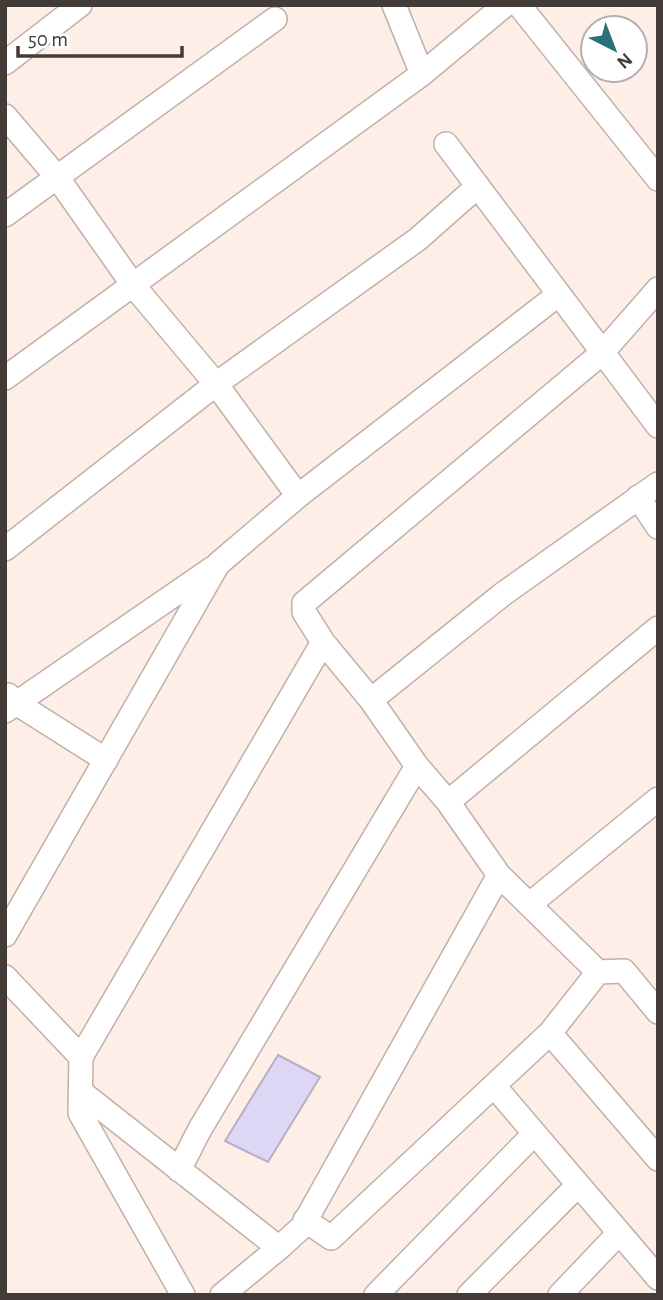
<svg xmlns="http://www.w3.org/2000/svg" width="663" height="1300" font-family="'Alegreya Sans',sans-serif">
	<rect width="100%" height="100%" fill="#fdeee7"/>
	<path fill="#ddd6f4" stroke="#b4b0c1" stroke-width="2" d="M278,1055l42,22 -52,85 -43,-21z"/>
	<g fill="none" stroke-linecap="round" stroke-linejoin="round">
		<g stroke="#c1b0a7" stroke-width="26">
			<path id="minor" d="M394,5l28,69
				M519,5l139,174
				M5,63l75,-58
				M5,116l52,61 76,108 83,99 82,112 -80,68 -213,371
				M446,144l212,282
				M5,215l270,-196
				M5,378l417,-304 83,-69
				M298,496l261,-202
				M638,497l20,30
				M5,549l211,-165 202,-145 60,-53
				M323,642l48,58 46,66 31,36 51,73 99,97 26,-1 34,41
				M8,695l8,8 90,57
				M371,700l132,-106 155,-110
				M5,711l208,-143
				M448,802l210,-174
				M530,904l128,-105
				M5,977l76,80 -1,56 103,182
				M550,1033l108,126
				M81,1057l242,-415 -19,-30v-9l298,-250 56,-64
				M495,1087l163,191
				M81,1092l198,156
				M179,1170l21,-41 217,-363
				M305,1220l26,18 219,-205 48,-61
				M222,1295l57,-47 23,-21 197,-352
				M376,1295l158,-161
				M469,1295l109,-110
				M560,1295l59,-62"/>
		</g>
		<use href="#minor" stroke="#fff" stroke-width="23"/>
	</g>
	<rect width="663" height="1300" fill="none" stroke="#423b37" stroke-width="14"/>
	<g transform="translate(614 49) rotate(138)"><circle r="33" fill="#ffffff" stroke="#b3b1af" stroke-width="2"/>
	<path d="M0-5L12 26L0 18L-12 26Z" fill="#29727a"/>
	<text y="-10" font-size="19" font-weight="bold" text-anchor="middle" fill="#423b37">N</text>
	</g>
	<path d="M18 46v10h164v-10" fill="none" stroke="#423b37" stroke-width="3.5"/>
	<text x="28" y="46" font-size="21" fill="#423b37" stroke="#ffffff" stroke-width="5" paint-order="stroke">50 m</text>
</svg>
